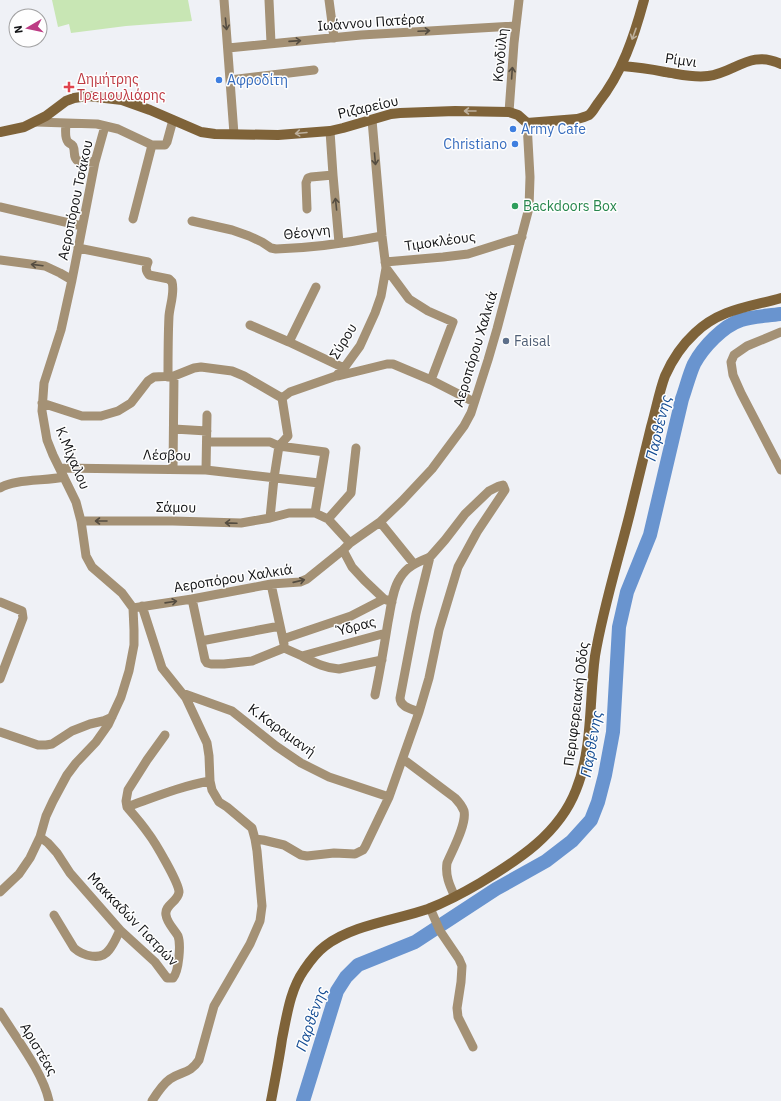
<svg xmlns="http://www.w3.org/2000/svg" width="781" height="1101" font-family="'IBM Plex Sans',sans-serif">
	<rect width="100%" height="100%" fill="#eff1f6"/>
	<path fill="#c8e6b4" d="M52,0h136l4,21 -66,5 -55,7 -2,-9 -11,3z"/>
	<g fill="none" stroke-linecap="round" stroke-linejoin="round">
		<path stroke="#6994cf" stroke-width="14" d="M303,1101l34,-110 9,-14 12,-12 57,-23 81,-53 50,-28 26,-20 19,-21 7,-18 7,-27 8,-43 6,-105 8,-35 23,-57 32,-136c4,-11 7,-24 12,-35 9,-17 29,-38 47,-44 13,-4 27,-4 40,-6"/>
		<path stroke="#a49175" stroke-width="9" d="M224,0l10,134
			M269,0l2,43
			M329,0l5,38
			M228,48l133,-13 155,-9
			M230,80l84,-10
			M509,112l5,-69 5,-43
			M36,122l61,2 21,5 34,16h13l2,-3 6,-22
			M66,123c0,5 -2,14 2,19 3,3 3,1 5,4 3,6 -1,11 5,15l17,1
			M330,131l3,44 6,68
			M0,207l82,19
			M307,209l-1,-26 2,-5 3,-1 22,-2
			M133,219l19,-74
			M192,221l40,9 17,6 13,6 9,6 5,1c35,-1 71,-6 106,-13
			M78,248l70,14c-2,5 -3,8 1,13l20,4 3,3c3,10 -2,23 -3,34 -1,20 -1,40 -1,61
			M0,260l45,6 15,7 12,7
			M385,262l58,-5 25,-3 54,-17
			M386,268l23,31 19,12 25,11 -22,58
			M250,325l39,17 55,26
			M781,332l-34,14 -13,9 -3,7 2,13 8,18 40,77
			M289,342l27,-55
			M338,376l49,-12h6l38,16 43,22
			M42,403l40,13h19l17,-5 13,-8 17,-22 6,-4 20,-1 20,-8 7,-1 31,4 12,5 38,22 8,-6 46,-16 8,-8 16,-22 15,-33 6,-17 5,-28 -4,-32 -10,-116
			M174,429l33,2
			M207,442h63l9,4 46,6 -10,61
			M279,446l9,-10 -6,-38
			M60,468l146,2 113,13
			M173,469l1,-93
			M206,470l1,-55
			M0,488c13,-9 46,-7 64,-11
			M270,518l4,-40 5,-32
			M328,519l23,-26 5,-45
			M81,521h92l68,2 29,-5 19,-5h26l13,6 22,24
			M380,522l34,42
			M343,550l9,17 12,13 20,19
			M271,584l13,60
			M192,599l13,61 2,3 4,1h13l28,-3 32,-13 18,8 84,-23
			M0,602l22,9 1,7 -23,61
			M142,606l20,62 24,30 21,45 2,13 1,25 2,9 7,12 8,5 25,21 3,11 2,12 5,55 -2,15 -10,23 -36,62 -15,54c-9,14 -17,11 -29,19 -7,5 -13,14 -18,22
			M133,608l59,-9 79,-15 29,-2 7,-3 36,-29 7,-7 30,-21 22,-21 30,-32 32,-43 7,-13 17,-53 9,-31 32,-121 1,-31 -3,-54
			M283,639l68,-23 33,-17 8,3
			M201,641l79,-15
			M302,656c12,6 22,12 37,13l43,-9
			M182,693l50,18 44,35 25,17 28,14 60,20
			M375,695c5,-24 9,-48 13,-73 3,-14 4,-32 12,-44 7,-12 18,-16 30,-21
			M0,732l38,13h8l6,-1 20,-13 18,-7 13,-3 9,-4
			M165,735l-18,25 -19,30 -2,11 1,6c28,-10 54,-21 83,-26
			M403,759l52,39c4,4 7,8 9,13 3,13 -12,40 -17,52 -2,13 3,23 8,34
			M40,837l8,6 9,10 13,20 50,57 35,32 12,16h6c6,-7 8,-34 5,-42 -4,-7 -11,-13 -12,-21 -2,-10 12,-13 13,-23 0,-9 -24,-50 -31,-59 -6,-9 -14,-18 -21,-26
			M255,839l8,1 21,5 17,10 6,1 27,-3 21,1 8,-4 2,-3 24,-50 30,-85c-7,-3 -19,-5 -19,-14l16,-84 14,-57 15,-17 20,-26 24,-23 10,-5 4,-1 2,5 -28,42 -19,35 -19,63 -10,48 -10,34
			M0,892l19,-18 11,-16 10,-21 6,-21 7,-15 14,-26 9,-12 20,-21 12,-17 13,-28 8,-26 5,-26v-15l-1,-22 -11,-15 -30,-26 -6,-11 -5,-35 -5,-19 -23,-47 -6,-15 -5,-29 2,-28 17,-53 11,-50 23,-118 10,-36
			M430,908l10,23 19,28 3,7 -1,16 -4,26 1,9 15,30
			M54,915l20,33c9,8 27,13 35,2 5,-6 8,-14 11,-20
			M0,1012c16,26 43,60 49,89"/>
		<path stroke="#7f6339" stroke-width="10" d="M622,66c14,1 28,3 43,6 14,2 28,6 43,4 27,-3 42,-27 73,-12
			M0,132l24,-5 22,-11 20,-15 8,-3 14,-2 34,4 28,10 51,22 14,2 63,1 52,-4 13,-3 48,-14 9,-1 55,-2 54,1 9,3 9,8 50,-4c4,-1 8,-2 12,-4 4,-3 6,-8 9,-12 24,-30 36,-66 46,-103
			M271,1101c4,-21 8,-41 11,-62 5,-24 8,-49 22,-69 6,-9 13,-18 21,-24 27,-21 71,-26 103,-37 18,-7 35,-16 52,-26 38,-23 79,-49 96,-93 17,-42 13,-90 19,-134 8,-48 23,-95 35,-143 7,-29 14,-58 21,-86 5,-17 8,-35 14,-51 7,-16 17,-31 30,-43 25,-24 54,-26 86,-35"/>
	</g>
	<defs><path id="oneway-shaft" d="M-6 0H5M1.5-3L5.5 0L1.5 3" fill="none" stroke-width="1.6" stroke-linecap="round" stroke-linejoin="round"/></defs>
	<g stroke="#544c40">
		<use href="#oneway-shaft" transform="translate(226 24) rotate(84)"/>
		<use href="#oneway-shaft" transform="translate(424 31) rotate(-3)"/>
		<use href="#oneway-shaft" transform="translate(295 41) rotate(-4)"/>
		<use href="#oneway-shaft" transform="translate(512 73) rotate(-86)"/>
		<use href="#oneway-shaft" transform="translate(375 159) rotate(85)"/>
		<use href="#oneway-shaft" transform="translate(336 204) rotate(-96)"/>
		<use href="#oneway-shaft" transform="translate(37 265) rotate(-173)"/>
		<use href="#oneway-shaft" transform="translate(101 521) rotate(-180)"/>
		<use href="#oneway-shaft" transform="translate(231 523) rotate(-178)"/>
		<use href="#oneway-shaft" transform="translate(299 581) rotate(-13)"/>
		<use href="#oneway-shaft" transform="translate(171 602) rotate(-8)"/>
	</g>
	<g stroke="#beb09c">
		<use href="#oneway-shaft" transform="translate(634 34) rotate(110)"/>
		<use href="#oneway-shaft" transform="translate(470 111) rotate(-180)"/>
		<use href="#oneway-shaft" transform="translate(301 133) rotate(175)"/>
	</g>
	<g fill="#3f7fe0" stroke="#fefefe" stroke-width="1.5">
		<circle cx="219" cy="80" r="4"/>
		<circle cx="513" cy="129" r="4"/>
		<circle cx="515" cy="144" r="4"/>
	</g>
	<path fill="#e0444e" stroke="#fefefe" stroke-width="1.5" d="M67 81h4v4h4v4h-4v4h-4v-4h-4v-4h4z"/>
	<circle fill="#2e9e5b" stroke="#fefefe" stroke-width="1.5" cx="515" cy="206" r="4"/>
	<circle fill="#5c6f8a" stroke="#fefefe" stroke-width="1.5" cx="506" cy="341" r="4"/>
	<g text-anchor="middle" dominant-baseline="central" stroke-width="3" stroke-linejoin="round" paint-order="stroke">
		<g font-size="14" fill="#121315" stroke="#fefefe">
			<text transform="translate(371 22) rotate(-4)">Ιωάννου Πατέρα</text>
			<text transform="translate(500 55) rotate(-85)">Κονδύλη</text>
			<text transform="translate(681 60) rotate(8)">Ρίμνι</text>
			<text transform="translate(368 107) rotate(-13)">Ριζαρείου</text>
			<text transform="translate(75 200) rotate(-78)">Αεροπόρου Τσάκου</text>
			<text transform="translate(307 232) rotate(-6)">Θέογνη</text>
			<text transform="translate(440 241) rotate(-8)">Τιμοκλέους</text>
			<text transform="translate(343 341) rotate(-59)">Σύρου</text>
			<text transform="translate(475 349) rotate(-73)">Αεροπόρου Χαλκιά</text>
			<text transform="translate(167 455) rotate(1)">Λέσβου</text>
			<text transform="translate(73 458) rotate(67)">Κ.Μίχαλου</text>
			<text transform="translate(176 507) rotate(1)">Σάμου</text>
			<text transform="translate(233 578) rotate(-9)">Αεροπόρου Χαλκιά</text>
			<text transform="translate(356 626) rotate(-15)">Ύδρας</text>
			<text transform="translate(576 704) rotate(-83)">Περιφερειακή Οδός</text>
			<text transform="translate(282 730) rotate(36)">Κ.Καραμανή</text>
			<text transform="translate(133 919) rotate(46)">Μακκαδών Γιατρών</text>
			<text transform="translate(39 1049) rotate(59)">Αριστέας</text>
		</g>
		<g font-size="14" fill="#be3a42" stroke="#fefefe" text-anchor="start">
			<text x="77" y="79">Δημήτρης<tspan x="77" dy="16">Τρεμουλιάρης</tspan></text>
		</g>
		<g font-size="14" fill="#366cbe" stroke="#fefefe" text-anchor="start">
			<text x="227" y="80">Αφροδίτη</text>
			<text x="521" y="129">Army Cafe</text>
			<text x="507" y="144" text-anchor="end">Christiano</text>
		</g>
		<g font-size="14" fill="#27864d" stroke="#fefefe" text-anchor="start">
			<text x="523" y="206">Backdoors Box</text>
		</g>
		<g font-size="14" fill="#4e5e75" stroke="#fefefe" text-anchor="start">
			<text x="514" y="341">Faisal</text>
		</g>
		<g font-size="15" font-style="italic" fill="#124b93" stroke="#fefefe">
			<text transform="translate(658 428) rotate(-76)">Παρθένης</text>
			<text transform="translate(591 744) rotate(-80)">Παρθένης</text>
			<text transform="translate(311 1019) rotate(-71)">Παρθένης</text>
		</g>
	</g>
	<g transform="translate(28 28) rotate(261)"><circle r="19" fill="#fefefe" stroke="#a0a0a1"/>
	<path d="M0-3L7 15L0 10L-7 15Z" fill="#bd3b84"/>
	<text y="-6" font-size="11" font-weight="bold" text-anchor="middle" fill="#121315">N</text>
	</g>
</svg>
